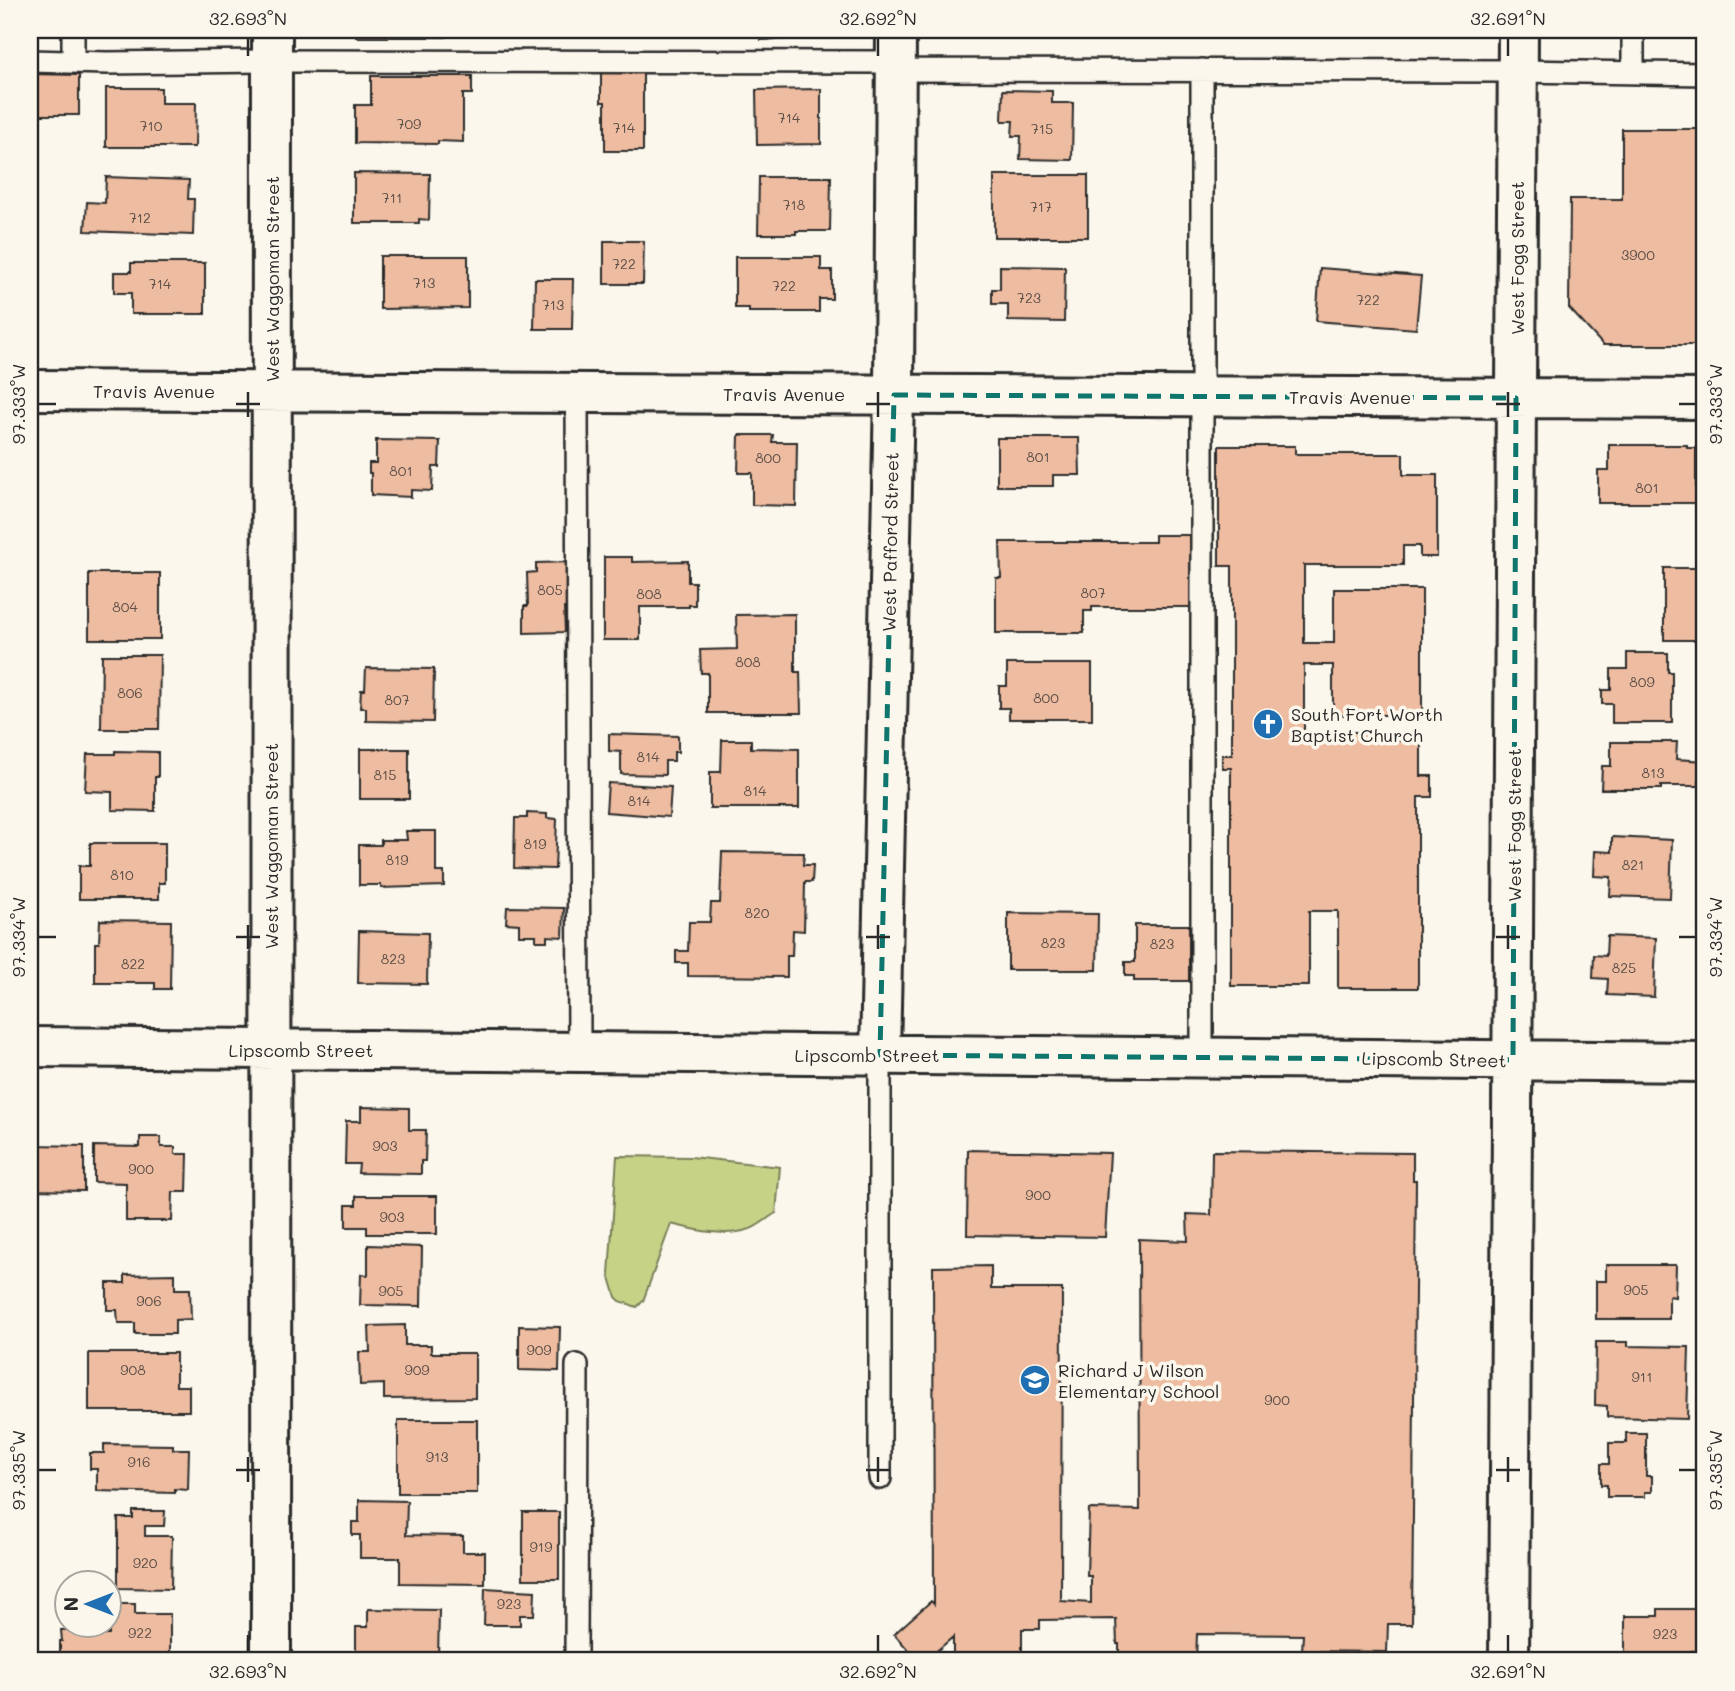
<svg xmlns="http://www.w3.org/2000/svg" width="1735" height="1691" font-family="Mali,sans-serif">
	<rect width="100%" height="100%" fill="#fbf7ec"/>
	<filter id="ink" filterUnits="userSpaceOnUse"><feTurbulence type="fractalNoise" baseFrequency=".0143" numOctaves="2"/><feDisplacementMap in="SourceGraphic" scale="14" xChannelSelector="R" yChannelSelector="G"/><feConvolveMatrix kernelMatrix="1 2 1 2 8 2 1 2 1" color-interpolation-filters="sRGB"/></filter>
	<g filter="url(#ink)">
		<path fill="#c6d387" stroke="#787f59" stroke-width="2" d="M617,1156l74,1 89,10 -4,46c-9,5 -19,15 -29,17 -25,7 -51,0 -76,-6l-28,77 -6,6 -17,-6 -4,-4 -7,-23z"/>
		<path fill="#eebca0" stroke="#2b2b2b" stroke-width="2" d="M356,30h90v7h-90z
			M760,30h58v8l-57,2z
			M1338,30h29v6l-29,-1z
			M601,73h42v78h-38v-49h-4z
			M30,74l49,1v40h-49z
			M371,76h101v18h-9v48l-25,-1v3l-83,-1v-38h16z
			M106,88h55v15h35l-1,44h-89z
			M821,89v55l-64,1 -1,-55z
			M1003,90l49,1v12h21l-1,57 -52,-1 1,-23h-9l1,-15h-11z
			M1622,129h83v216h-102l-34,-37 1,-109h52z
			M354,173l76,1 -1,46 -10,-1v4h-65z
			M994,175h94v62h-94z
			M106,177l83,3 -1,19h6l-1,36 -108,-4 2,-29 18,1z
			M759,177h72l-1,54h-34v3h-38z
			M604,241h40l-1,43h-39z
			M380,256h88v52l-88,1z
			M735,257h86v13h11v29h-13v13h-70v-4h-14z
			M131,263h74v51h-74v-21h-17v-21h17z
			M1000,266l65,1 -1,55 -56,-1v-17h-16v-15h8z
			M1320,268l101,8 -5,53 -100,-8z
			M535,279h38l-1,50h-38z
			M739,435h34l-1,7h25l-1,64 -44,-1v-32h-14z
			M997,438h82l1,37h-27v11h-56z
			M376,440l64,1 -1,26h-6l-1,24 -21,-1v7l-40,-2v-22h-2v-10h7z
			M1609,445h78v3h9v55h-98v-33h11z
			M1219,446h76v8h108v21h34v82h-17v-11h-17v19h-99v78h30v-54h88v126h-89v-50h-29v74h42v-7h21v9h54v35h11v21h-14v191h-80v-77h-29v75h-78v-218h-9v-13h10v-189h-13z
			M1155,535h35v72h-98v4h-8v22h-88v-55h5l-1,-36h155z
			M604,557h28v5l56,-1v21h7v23h-6v2h-49v33h-37v-61h1z
			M572,562l1,46h-9l1,24 -41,1v-27h4l-1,-33 9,-1v-9z
			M1664,568h41v72h-41z
			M89,573h71v66h-71z
			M795,614v58h5l1,41h-93v-40h-7l-1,-23 37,-1 -1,-34z
			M1627,653h41v19h4v51h-60v-19h-10v-14h9v-21h16z
			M102,655h58l-1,74h-58z
			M1007,664h85v55h-83v-11h-10v-22h8z
			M366,668l68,1 -1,53 -67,-1v-13h-6l1,-18h4z
			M609,734l69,2v16h-4v9h-9v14l-44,-1v-22l-12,-1z
			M722,740h29v8l48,1v59h-89v-36h11z
			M1611,742h66l-1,17 29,2v18h-6v7h-38v3h-60l1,-23h9z
			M360,749h49v50h-49z
			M115,751l43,1v25h-3v34l-43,-1v-18l-27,-1 2,-37h28z
			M608,783l63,4 -2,30 -63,-5z
			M527,813l20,1v4l10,1 -2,50 -41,-1 1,-50h12z
			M406,831h30v41h8v14l-63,2v-3h-22v-40h22v-5h26z
			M1612,837l60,3 -2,58 -60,-2 1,-19 -17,-1 1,-25 17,1z
			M90,843h75v40h-6v16h-80v-33h11z
			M722,852l82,1 -1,12h10l-1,17h-7l-1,49 -11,-1 -1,26h-5v21l-99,-1v-13h-12v-12h12l1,-29h21l1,-19h9z
			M507,907l57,1 -1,29 -16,-1v5h-11v-6h-17v-11l-13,-1z
			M1008,913l90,1 -1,56h-89z
			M100,920l71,1 -1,68h-15v-6h-60v-40h4z
			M1135,925h54v56h-55v-5h-9v-14h10z
			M359,931l69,2 -1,51 -69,-1z
			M1607,936l49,2 -2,59 -47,-2 1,-16 -15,-1 1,-23 12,1z
			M361,1107l48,1v22h17l-1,31h-4v13l-63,-1 1,-9h-14l1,-43h15z
			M140,1137h21v10h14v7h13l-1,38h-14l-1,29h-46v-38l-32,-1v-36l46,1z
			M31,1145l53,1v45l-53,-1z
			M968,1150l142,3 -5,84 -138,-2z
			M1212,1151l201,2v27h3l-4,444h-24l-1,28 -85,-1 1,-16 -106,-1 -1,27h-77v-17h-2l-1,-25 -76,1v9h-18v32h-69v-24l-28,24h-7l-24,-27 37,-33 3,3 -1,-337 58,-1v23h71l-1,312 30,2v-27h-4l2,-67 51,1 -1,-271 49,2 -1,-27 24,1z
			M356,1196h81v38h-70v-7h-21v-22h10z
			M368,1245l54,2 -1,59 -61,-1 1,-31 7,1z
			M1606,1265h70l-1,32 -6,-1v23h-73v-38h10z
			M175,1274v15h15l1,30 -16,1v14h-40v-11h-17l-1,-13h-10v-27h18v-8z
			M405,1325v20h26v8h44v45l-91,1v-15l-24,1 -1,-33h11l-1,-26z
			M519,1326l41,1 -1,44 -40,-1z
			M1596,1342h32v4l61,1 -2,72 -80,-2v-11l-12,-1z
			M89,1353h87v33h13v25h-100z
			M398,1420h79v73h-79z
			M1626,1433h20v43h6v16h-7v5h-38v-12h-6v-21h8v-21h17z
			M104,1444l69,1v4h16l-1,41 -13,-1v4l-78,-2v-22h-7v-16h14z
			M359,1500l48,1 -1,34 57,1v16h22v32l-85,-1v-25h-40v-23h-8v-13h7z
			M133,1511h32l-1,15h-19v10h27l-1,53 -53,-1v-70h15z
			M523,1512h36v67h-36z
			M485,1588l50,3 -1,24h-14v10h-36z
			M109,1604h26v10h35v47h-110v-20h2l-1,-11 23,-1v6h25z
			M368,1609l71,1 -1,51h-82v-34h12z
			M1658,1609h47v42h-14v10h-50v-4h-16v-41h33z"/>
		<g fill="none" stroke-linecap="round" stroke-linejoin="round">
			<g stroke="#2b2b2b" stroke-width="26">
				<path id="lane" d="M73,30v32
					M30,61l77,2 165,-2 623,1
					M895,70l623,1 187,3
					M1633,73v-43
					M577,393l2,659
					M880,1055v423
					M1202,1057v-987
					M576,1661l1,-296"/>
			</g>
			<g stroke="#2b2b2b" stroke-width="44">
				<path id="street" d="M30,390l1675,9
					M30,1047l1675,15
					M880,1055l14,-660 2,-365
					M271,1661l1,-1631
					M1509,1661l9,-1631"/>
			</g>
			<use href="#lane" stroke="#fbf7ec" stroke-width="21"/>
			<use href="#street" stroke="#fbf7ec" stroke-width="38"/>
		</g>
	</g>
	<path fill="none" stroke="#0f766e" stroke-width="5" stroke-dasharray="14 9" stroke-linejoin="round" d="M894,395l622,3 -3,662 -633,-5z"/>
	<path fill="none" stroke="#2b2b2b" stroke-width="2.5" d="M248,38v18M878,38v18M1508,38v18M248,392v25M878,392v25M1508,392v25M38,404h18M236,404h24M866,404h24M1496,404h24M1679,404h17M248,925v24M878,925v24M1508,925v24M38,937h18M236,937h24M866,937h24M1496,937h24M1679,937h17M248,1457v25M878,1457v25M1508,1457v25M38,1470h18M236,1470h24M866,1470h24M1496,1470h24M1679,1470h17M248,1635v17M878,1635v17M1508,1635v17"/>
	<defs>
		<g id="church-disc" transform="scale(1.575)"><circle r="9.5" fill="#1f6fb2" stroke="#fbf7ec"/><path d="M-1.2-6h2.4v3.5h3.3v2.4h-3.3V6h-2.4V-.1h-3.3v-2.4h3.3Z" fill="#fff"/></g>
		<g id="school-disc" transform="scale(1.575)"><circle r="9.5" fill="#1f6fb2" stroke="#fbf7ec"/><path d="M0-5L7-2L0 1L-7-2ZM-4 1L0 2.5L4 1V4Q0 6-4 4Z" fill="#fff"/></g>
	</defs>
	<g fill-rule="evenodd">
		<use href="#church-disc" x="1268" y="724"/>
		<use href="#school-disc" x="1035" y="1380"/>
	</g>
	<g text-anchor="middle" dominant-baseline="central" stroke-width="7" stroke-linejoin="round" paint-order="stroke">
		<g font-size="14" fill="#5c4f48">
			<text x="789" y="117">714</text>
			<text x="409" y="123">709</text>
			<text x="151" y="125">710</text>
			<text x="624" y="127">714</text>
			<text x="1042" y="128">715</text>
			<text x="392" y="197">711</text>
			<text x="794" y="204">718</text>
			<text x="1041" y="206">717</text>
			<text x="140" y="217">712</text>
			<text x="1638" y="254">3900</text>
			<text x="624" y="263">722</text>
			<text x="424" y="282">713</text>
			<text x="160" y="283">714</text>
			<text x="784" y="285">722</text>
			<text x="1029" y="297">723</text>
			<text x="1368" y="299">722</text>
			<text x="553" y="304">713</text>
			<text x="1038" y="456">801</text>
			<text x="768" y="457">800</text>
			<text x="401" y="470">801</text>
			<text x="1647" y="487">801</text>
			<text x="550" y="589">805</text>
			<text x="1093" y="592">807</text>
			<text x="649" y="593">808</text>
			<text x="125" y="606">804</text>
			<text x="748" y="661">808</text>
			<text x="1642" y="681">809</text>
			<text x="130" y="692">806</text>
			<text x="1046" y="697">800</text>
			<text x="397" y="699">807</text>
			<text x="648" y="756">814</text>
			<text x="1653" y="772">813</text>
			<text x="385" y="774">815</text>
			<text x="755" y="790">814</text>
			<text x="639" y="800">814</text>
			<text x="535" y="843">819</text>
			<text x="397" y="859">819</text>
			<text x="1633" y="864">821</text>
			<text x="122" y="874">810</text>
			<text x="757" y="912">820</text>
			<text x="1053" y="942">823</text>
			<text x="1162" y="943">823</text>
			<text x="393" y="958">823</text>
			<text x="133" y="963">822</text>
			<text x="1624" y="967">825</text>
			<text x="385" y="1145">903</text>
			<text x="141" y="1168">900</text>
			<text x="1038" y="1194">900</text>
			<text x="392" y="1216">903</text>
			<text x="1636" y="1289">905</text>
			<text x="391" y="1290">905</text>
			<text x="149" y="1300">906</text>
			<text x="539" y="1349">909</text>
			<text x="133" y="1369">908</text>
			<text x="417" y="1369">909</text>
			<text x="1642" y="1376">911</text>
			<text x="1277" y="1399">900</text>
			<text x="437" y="1456">913</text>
			<text x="139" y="1461">916</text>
			<text x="541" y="1546">919</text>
			<text x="145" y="1562">920</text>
			<text x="509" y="1603">923</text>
			<text x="140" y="1632">922</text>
			<text x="1665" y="1633">923</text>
		</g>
		<g font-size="18" fill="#2b2b2b" stroke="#fbf7ec">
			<text transform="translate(1517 258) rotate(-90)">West Fogg Street</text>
			<text transform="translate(272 279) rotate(-90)">West Waggoman Street</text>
			<text x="154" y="391">Travis Avenue</text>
			<text x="784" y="394">Travis Avenue</text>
			<text x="1350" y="397">Travis Avenue</text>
			<text transform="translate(890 542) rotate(-89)">West Pafford Street</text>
			<text transform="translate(1514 825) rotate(-90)">West Fogg Street</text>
			<text transform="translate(271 846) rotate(-90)">West Waggoman Street</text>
			<text x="301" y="1050">Lipscomb Street</text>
			<text x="867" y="1055">Lipscomb Street</text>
			<text transform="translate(1434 1059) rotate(1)">Lipscomb Street</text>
		</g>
		<g font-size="18" fill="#2b2b2b" stroke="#fbf7ec" text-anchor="start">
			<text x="1291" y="714">South Fort Worth<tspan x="1291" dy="21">Baptist Church</tspan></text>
			<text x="1058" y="1370">Richard J Wilson<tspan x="1058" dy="21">Elementary School</tspan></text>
		</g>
	</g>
	<rect width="1735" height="1691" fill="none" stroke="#fbf7ec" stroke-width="77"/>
	<g transform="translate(88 1604) rotate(270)"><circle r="33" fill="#fbf7ec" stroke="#a8a59f" stroke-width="2"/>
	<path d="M0-5L12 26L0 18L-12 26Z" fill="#1f6fb2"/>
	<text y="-10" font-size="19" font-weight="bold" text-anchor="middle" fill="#2b2b2b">N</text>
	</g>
	<rect x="38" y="38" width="1658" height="1614" fill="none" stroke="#2b2b2b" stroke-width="2.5"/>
	<g font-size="18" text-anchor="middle" fill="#2b2b2b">
		<text x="248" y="25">32.693°N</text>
		<text x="878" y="25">32.692°N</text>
		<text x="1508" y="25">32.691°N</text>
		<text transform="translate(1716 404) rotate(-90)" y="6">97.333°W</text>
		<text transform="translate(19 404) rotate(-90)" y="6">97.333°W</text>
		<text transform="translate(1716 937) rotate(-90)" y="6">97.334°W</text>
		<text transform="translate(19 937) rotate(-90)" y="6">97.334°W</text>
		<text transform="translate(1716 1470) rotate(-90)" y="6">97.335°W</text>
		<text transform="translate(19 1470) rotate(-90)" y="6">97.335°W</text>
		<text x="248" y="1678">32.693°N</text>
		<text x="878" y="1678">32.692°N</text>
		<text x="1508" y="1678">32.691°N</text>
	</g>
</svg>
